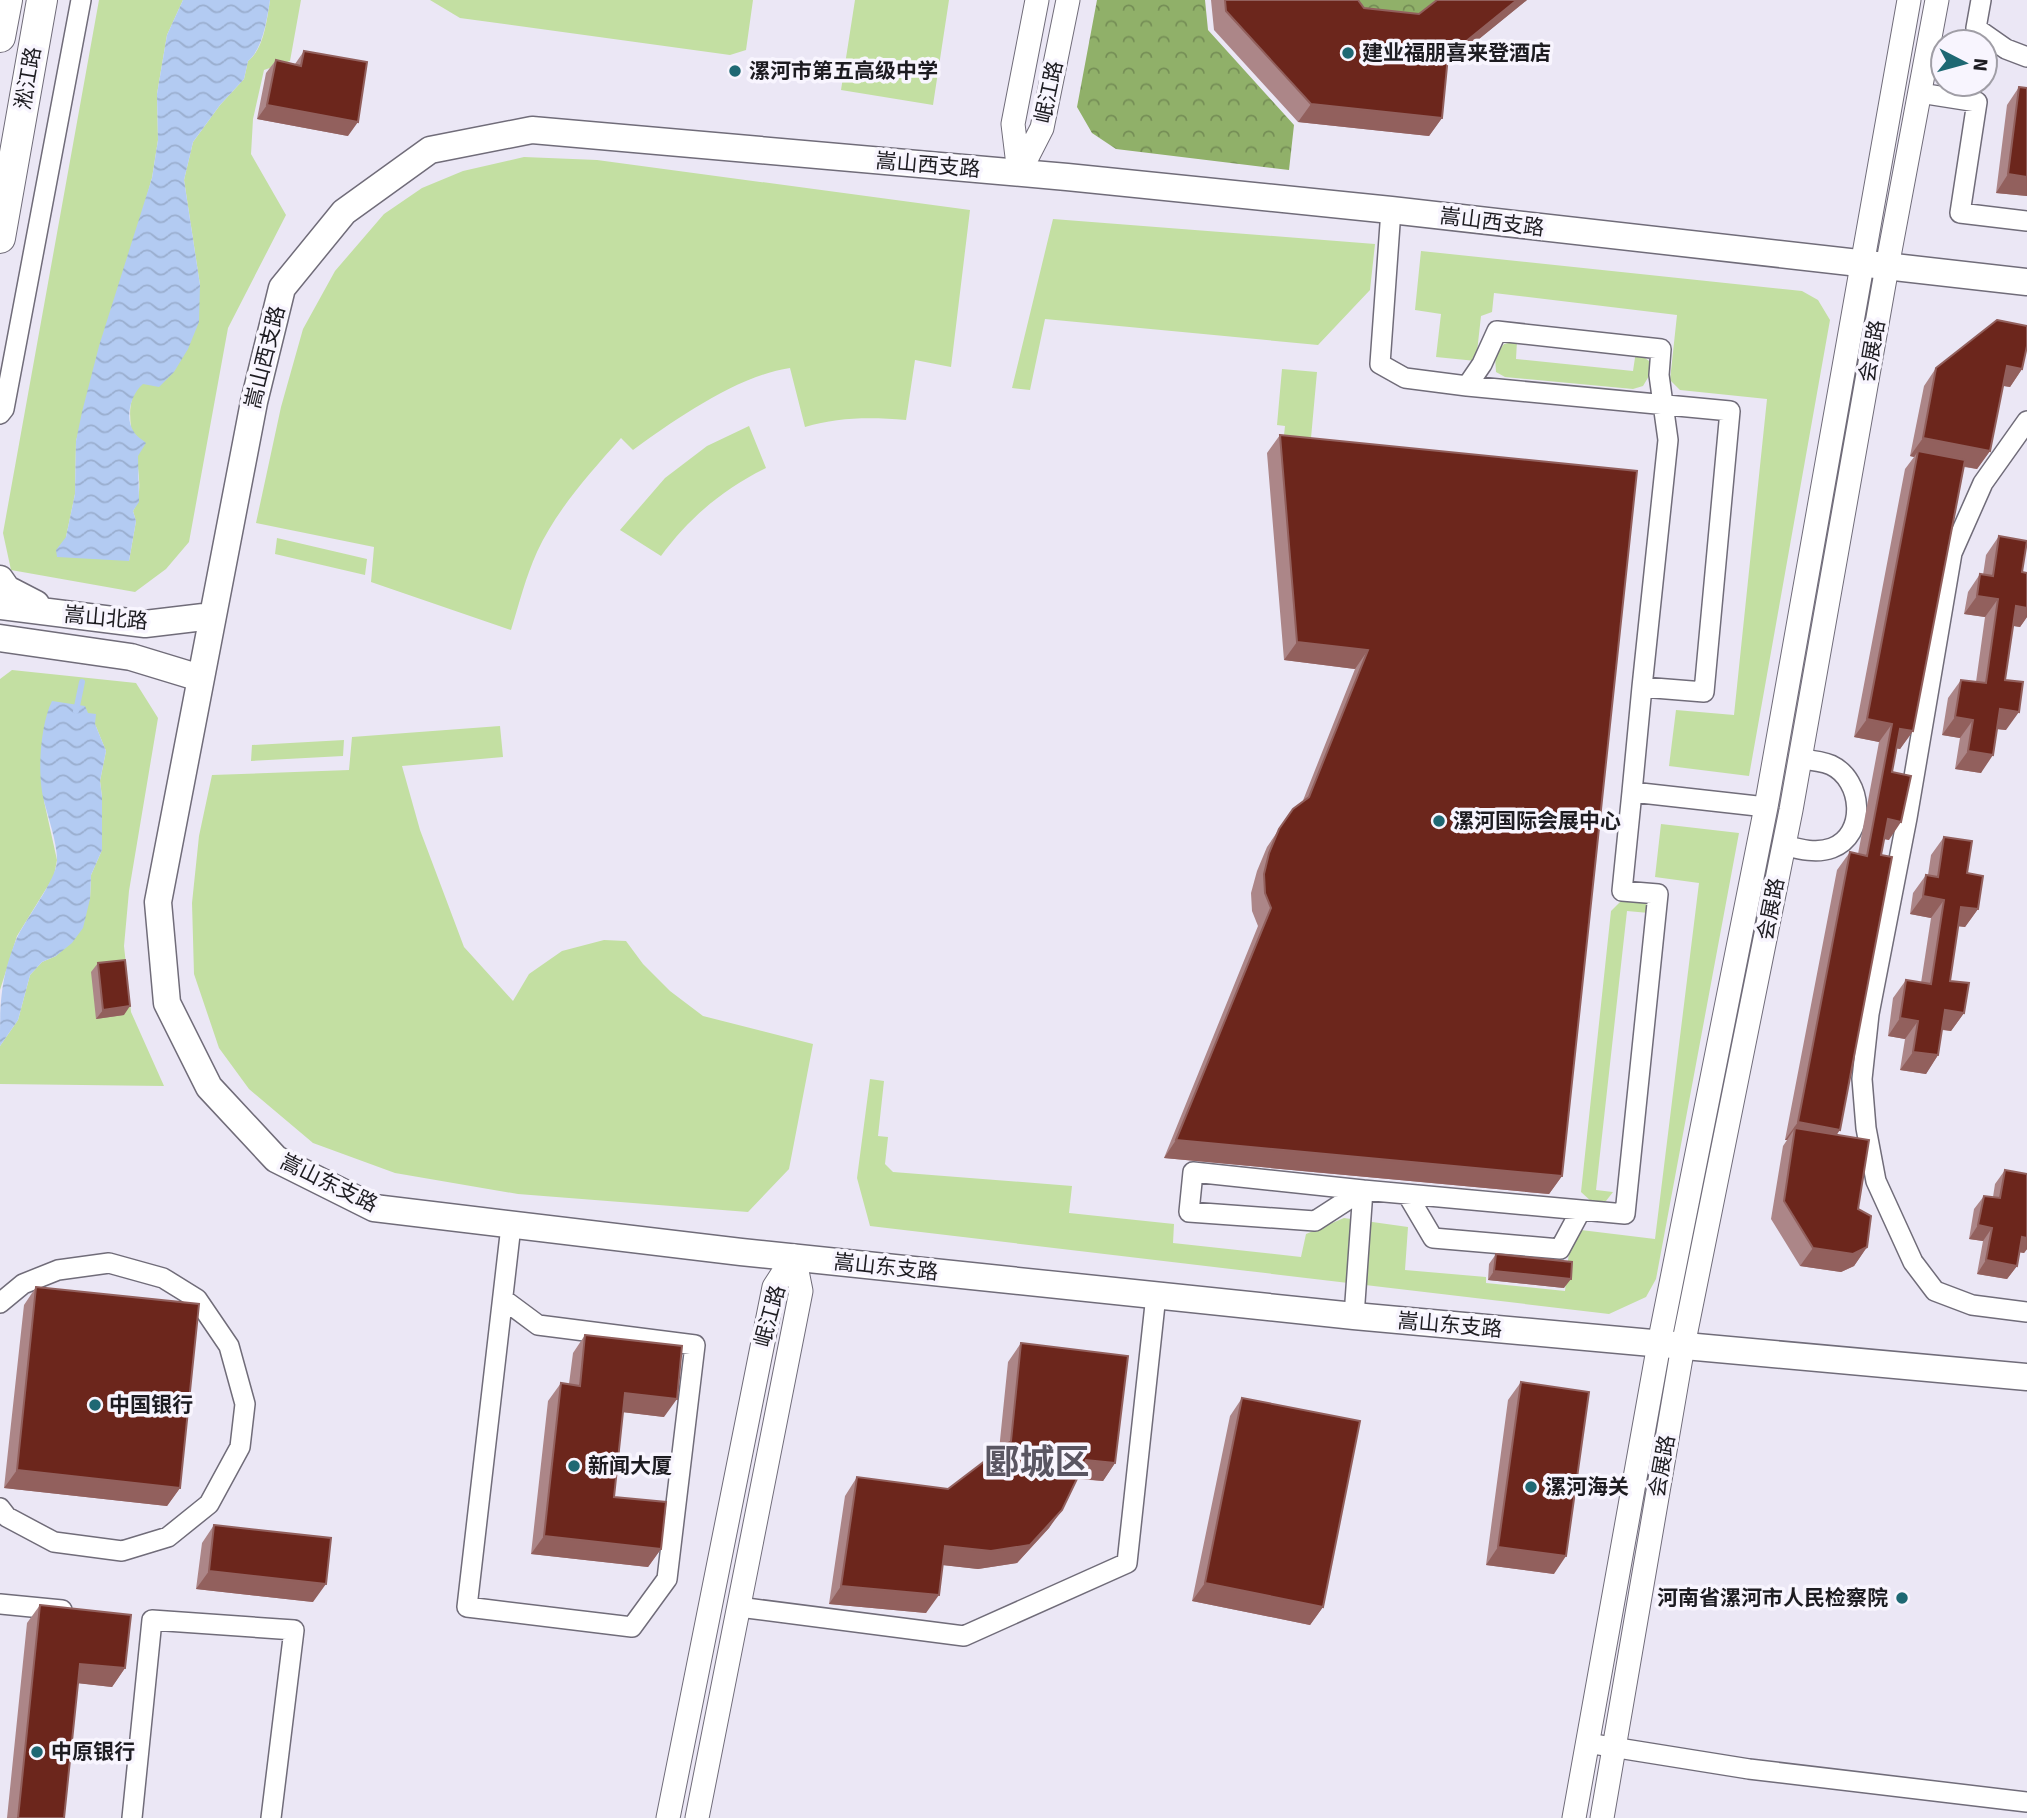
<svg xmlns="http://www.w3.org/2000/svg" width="2027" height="1818" font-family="Signika,'Noto Sans SC',sans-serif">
	<defs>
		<pattern id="forest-crowns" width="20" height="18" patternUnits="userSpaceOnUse" patternTransform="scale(1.75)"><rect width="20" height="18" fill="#90b069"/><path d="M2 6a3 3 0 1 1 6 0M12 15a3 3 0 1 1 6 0" fill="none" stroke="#758e56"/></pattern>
		<pattern id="water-waves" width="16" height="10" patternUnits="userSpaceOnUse" patternTransform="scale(1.75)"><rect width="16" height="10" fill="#b3cbf2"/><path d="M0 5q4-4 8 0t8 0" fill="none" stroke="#9aaecf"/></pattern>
	</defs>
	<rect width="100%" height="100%" fill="#ebe7f5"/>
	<path fill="#c3dfa2" d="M99,0h84l-16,35 -10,59 1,46 -6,38 -76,263 -1,53 -9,43 63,24 7,-40 -3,-10c22,-37 -23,-100 9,-127l58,-99 -16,-105 9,-38 27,-37 24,-26 4,-18c16,-12 19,-42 22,-61h31l-11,61 -26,9 -11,49 -2,35 35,61 -58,113 -39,214 -23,27 -31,23 -124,-22 -8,-37z
		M430,0h323l-7,50 -16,5 -270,-37z
		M855,0h94l-16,105 -92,-15z
		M524,157l73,3 373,50 -19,157 -36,-7 -9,60c-35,-3 -68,-3 -101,7l-15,-59c-53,8 -114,51 -157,82l-12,-12c-31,35 -64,71 -84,114 -11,24 -18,52 -26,78l-140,-48 3,-35 -118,-24 25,-116 22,-78 32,-58 49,-57 38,-26 41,-17z
		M1053,219l322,25 -5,46 -52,55 -273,-26 -15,71 -18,-2z
		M1421,251l381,40 16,9 12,20 -81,456 -80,-10 7,-56 58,5 33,-316 -87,-9 -10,-10 7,-65 -183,-22 -2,19 -11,4 -5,45 -40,-4 5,-43 -26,-4z
		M1517,341l-1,18 117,12 3,-20 13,10v15l-6,10 -10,3 -128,-12 -9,-5 -1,-16 9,-12z
		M1282,369l35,3 -6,66 -27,-3 1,-9 -8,-1z
		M749,426l17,42c-43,21 -77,50 -105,88l-41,-26 45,-52 42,-32z
		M277,538l90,21 -2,16 -90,-21z
		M12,670l124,13 22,35 -29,173 -5,55 7,66 33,74 -164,-2v-38l18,-26 12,-45 12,-13 14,-6 34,-57 1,-24 11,-25v-53l-2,-16 6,-30 -11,-27 -51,77 13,59 -3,16 -37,60 -17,54v-311z
		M500,726l3,31 -101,9 18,64 44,117 49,54 16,-27 33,-23 42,-11 22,1 17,23 27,27 33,25 110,28 -24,125 -41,43 -230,-18 -123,-21 -82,-30 -64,-54 -30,-41 -25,-74 -2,-71 7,-67 13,-61 137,-5 3,-33z
		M344,740l-1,16 -92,5 1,-16z
		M1661,824l78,9 -83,446 -10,18 -37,17 -739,-88 -13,-48 13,-99 14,2 -6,55 10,1 -3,27 8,8 179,14 -3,27 105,11 -1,19 128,14 5,-23 38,-16 64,9 -3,43 81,7v6l79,8 5,-50 11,-11 74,9 44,-356 -44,-6z
		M1635,900l11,3 3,10 -22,-2 -31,279 17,2 -7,9 -13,2 -12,-11 30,-281 10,-10z"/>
	<path fill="url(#forest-crowns)" d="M1097,0h108l3,30 86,95 -5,45 -173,-21 -24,-16 -15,-26z
		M1337,0h104l-36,29z"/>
	<path fill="url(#water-waves)" d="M183,0h87c-3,19 -7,49 -22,61l-4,18 -24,26 -27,37 -9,38 16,105 -1,37 -11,27 -14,23 -15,15 -16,-3c-12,10 -19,34 -9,48 2,4 9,8 12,11l-8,13 1,46 -6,9 3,10 -7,40 -72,-4 -1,-7 10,-13 9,-43 1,-53 6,-29 17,-66 53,-168 6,-38 -1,-46 10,-59z
		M52,701l33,5 3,7 8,1 -1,10 11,27 -6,30 2,16v53l-11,25 -1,24 -7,29 -11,15 -16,13 -14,6 -12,13 -12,45 -18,26c0,-42 0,-66 16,-106 8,-20 42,-61 41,-81 0,-16 -9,-42 -13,-58 -7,-26 -4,-76 8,-100z"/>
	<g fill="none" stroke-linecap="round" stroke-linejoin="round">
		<path stroke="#b3cbf2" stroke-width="6" d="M76,711l6,-29"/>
		<g stroke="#706c79" stroke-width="22">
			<path id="minor" d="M1981,0l-5,28 30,21 21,8
				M1920,93l57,9 -17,111 67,8
				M1391,210l-11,154 25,14 62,8 263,25 -26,281 -62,-5 -10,105 134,15
				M1467,386l15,-22 15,-33 164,18 -2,26 9,65 -26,247
				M0,414l4,-5 77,-409
				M2027,421l-44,62 -31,70 -45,265 -38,196 -7,65 4,49 10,53 37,81 22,29 37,14 55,7
				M1784,845c15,4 32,9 48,3 35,-13 31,-68 -1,-83 -9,-4 -21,-5 -32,-6
				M1193,1172l170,18 -48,31 -126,-9z
				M1407,1194l26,44 127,11 21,-39
				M503,1299l35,26 157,20 -28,234 -35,48 -165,-20 44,-381
				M0,1303l23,-19 35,-14 51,-7 54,15 34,21 32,47 16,58 -5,43 -31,57 -41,33 -46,14 -68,-9 -47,-25 -7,-9
				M1354,1316l9,-126 262,24 33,-320 -36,-3 10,-99
				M0,1604l62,6
				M739,1607l225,29 163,-73 29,-268
				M1587,1743l162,26 278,33
				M132,1818l20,-198 142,10 -23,188"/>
		</g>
		<g stroke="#706c79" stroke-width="25">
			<path id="tertiary" d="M1019,173l23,-45 26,-128
				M1019,173l-6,-49 24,-124
				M668,1818l106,-531 20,-31
				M697,1818l104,-527 -7,-35
				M1574,1818l85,-474 107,-537 143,-807
				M1602,1818l81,-472 108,-536 96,-543 50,-267"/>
		</g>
		<g stroke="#706c79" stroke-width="29">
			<path id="secondary" d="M2027,282l-636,-72 -324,-33 -535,-47 -102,20 -86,62 -62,76 -28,114 -96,500 9,101 42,84 67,72 98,49 367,44 613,64 673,61
				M0,579l7,10 29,15
				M0,606l145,18 67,-8
				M0,638l131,19 69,21"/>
		</g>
		<g stroke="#706c79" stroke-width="32">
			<path id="primary" d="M0,37l7,-37
				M0,238l42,-238"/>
		</g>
		<use href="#minor" stroke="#fff" stroke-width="19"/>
		<use href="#tertiary" stroke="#fff" stroke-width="23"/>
		<use href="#secondary" stroke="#fff" stroke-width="26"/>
		<use href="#primary" stroke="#fff" stroke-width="30"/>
	</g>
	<path fill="#ac8688" d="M1211,0h147l6,8 55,6 108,-14 -80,65 -5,53 -13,18 -131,-14 -84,-92z
		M304,51l44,85 -91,-17 9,-46 10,-13 19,4z
		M2019,87l8,1v108l-31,-3 11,-88z
		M1936,368l86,1 -12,18 -7,-1 -13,65 -13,18 -13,-2 -51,264 -13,18 -3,-1 -5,24 -3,68 -5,-1 -47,296 21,74 9,38 -13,19 -13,6 -41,-6 -29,-47 12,-73 4,-6h-2l52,-270 13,-18 8,2 21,-112 -25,-5 51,-268 9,-12 -4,-1 14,-70z
		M1280,435l357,36 -75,705 -13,18 -385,-36 94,-232 -6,-15 -1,-18 6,-22 10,-24 26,-38 9,-6 53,-134 -71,-9 -17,-207z
		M1999,536l23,36 5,1v44l-7,10 -7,-1 -8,54 1,50 -9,-1 -16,44 -26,-4 5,-31 -18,-3 6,-37 13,-18 15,2 9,-65 -21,-3 4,-22 12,-18 3,1 3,-20z
		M1944,837l23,36 11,36 -13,18 -7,-1 -8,55 14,32 -13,18 -9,-1 -4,25 -12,19 -26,-4 5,-31 -17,-3 5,-38 13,-18 15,3 10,-65 -21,-4 3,-21 13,-18h2l3,-20z
		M98,963l26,52 -28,4 -5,-47z
		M2005,1170l22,4v75l-3,4 -5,-1 -2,14 -10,13 -30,-5 6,-33 -14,-2 5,-30 10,-13 9,1 2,-13z
		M1496,1254l68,34 -76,-8 1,-16z
		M36,1287l144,201 -13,18 -163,-18 20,-183z
		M585,1335l79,82 -41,-5 -9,85 47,52 -13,18 -117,-13 17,-153 13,-18 8,1 4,-31z
		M1021,1343l94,120 -12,18 -26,-2 -28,49 -32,35 -39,6 -35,-4 -17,48 -97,-9 16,-108 12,-19 91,12 51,-39 9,-88z
		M1521,1382l33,192 -68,-9 22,-165z
		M1242,1398l81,209 -13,18 -118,-24 38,-185z
		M214,1525l99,77 -117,-13 6,-46z
		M40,1605l85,63 -13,19 -34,-4 -14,135h-57l20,-195z"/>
	<path fill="#92605d" d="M1517,0h10l-91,74 12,-18z
		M1311,104l131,14 -13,18 -131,-14z
		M267,105l91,17 -10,14 -91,-17z
		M2008,174l19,3v19l-31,-3z
		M2007,366l15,3 -12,18 -16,-3z
		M1923,438l67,13 -13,18 -60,-12 1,-6 -4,6 -4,-1z
		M1977,596l21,3 -13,18 -21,-3z
		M2016,606l11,2v9l-7,10 -17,-3z
		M1297,642l71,8 -13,19 -71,-9z
		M2000,709l19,3 -13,18 -19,-2z
		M1955,717l18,3 -13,18 -18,-3z
		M1867,719l25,5 -13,18 -25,-5z
		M1900,729l13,2 -13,18 -12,-2z
		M1968,751l25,4 -12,18 -26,-4z
		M1888,819l13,3 -12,18 -14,-3z
		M1923,896l21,4 -13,18 -21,-4z
		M1961,907l17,2 -13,18 -17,-2z
		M130,1006l-6,9 -28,4 7,-9z
		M1945,1010l19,3 -13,18 -18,-3z
		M1900,1018l18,3 -13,18 -17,-3z
		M1913,1052l25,3 -12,19 -26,-4z
		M1798,1122l42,8 -13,18 -32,-20 -8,12h-2z
		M1176,1140l386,36 -13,18 -385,-36z
		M1978,1225l14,3 -9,13 -14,-2z
		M2022,1237l5,1v11l-3,4 -12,-2z
		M1867,1247l-13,19 -13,6 -41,-6 13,-18z
		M1986,1260l31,6 -10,13 -30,-5z
		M1494,1271l77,8 -7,9 -76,-8z
		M625,1393l52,6 -13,18 -51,-6z
		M1086,1460l29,3 -12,18 -30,-3z
		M17,1470l163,18 -13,18 -163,-18z
		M1062,1510l-13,18 -32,35 -39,6 -45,-5 12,-18z
		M544,1536l117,13 -13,18 -117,-13z
		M1498,1547l68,9 -12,18 -68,-9z
		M209,1571l117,13 -13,18 -117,-13z
		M1205,1583l118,24 -13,18 -118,-24z
		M841,1586l98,9 -13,18 -97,-9z
		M80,1664l45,4 -13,19 -45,-5z"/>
	<path fill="#6c261c" stroke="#92605d" stroke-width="2" d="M1225,0h133l6,8 55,6 18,-14h80l-69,56 -6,62 -131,-14 -85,-93z
		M304,51l63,11 -9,60 -91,-17 9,-45 25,6z
		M2019,87l8,1v89l-19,-3z
		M1997,320l30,6v20l-5,23 -15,-3 -17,85 -67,-13 13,-70z
		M1280,435l357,36 -75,705 -386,-36 95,-232 -6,-15 -1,-19 5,-21 10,-24 14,-20 16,-12 59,-147 -71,-8z
		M1918,451l47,9 -52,271 -13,-2 -8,43 19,4 -10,46 -13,-3 -7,36 11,2 -52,273 -42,-8 52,-270 17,4 25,-132 -25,-5z
		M1999,536l28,5 -5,31 5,1v35l-11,-2 -11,74 18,2 -4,30 -19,-3 -7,46 -25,-4 5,-31 -18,-3 6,-37 25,3 12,-84 -21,-3 3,-22 13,2z
		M1944,837l28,4 -5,32 16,3 -5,33 -17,-2 -11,74 19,2 -5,30 -19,-3 -7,45 -25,-3 5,-31 -18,-3 6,-38 25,4 13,-84 -21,-4 3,-21 12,2z
		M125,960l5,46 -27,4 -5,-47z
		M1795,1128l74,12 -11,69 13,7 -4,31 -14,7 -40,-6 -29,-47z
		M2005,1170l22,4v64l-5,-1 -5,29 -31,-6 6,-32 -14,-3 6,-29 16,2z
		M1496,1254l76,8 -1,17 -77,-8z
		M36,1287l163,17 -19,184 -163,-18z
		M585,1335l97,11 -5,53 -52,-6 -11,104 52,5 -5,47 -117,-13 17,-153 19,3z
		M1021,1343l107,13 -13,107 -29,-3 -24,50 -32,35 -39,6 -46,-5 -6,49 -98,-9 16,-109 91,12 63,-48z
		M1521,1382l68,10 -23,164 -68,-9z
		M1242,1398l118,23 -37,186 -118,-24z
		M214,1525l117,13 -5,46 -117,-13z
		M40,1605l91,10 -6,53 -45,-4 -16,154h-46z"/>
	<g fill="#1e6873" stroke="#f8f5fe" stroke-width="2.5">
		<circle cx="1348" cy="53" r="7"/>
		<circle cx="735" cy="71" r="7"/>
		<circle cx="1439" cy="821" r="7"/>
		<circle cx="95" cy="1405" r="7"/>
		<circle cx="574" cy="1466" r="7"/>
		<circle cx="1531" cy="1487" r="7"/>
		<circle cx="1902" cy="1598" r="7"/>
		<circle cx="37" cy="1752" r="7"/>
	</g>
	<g text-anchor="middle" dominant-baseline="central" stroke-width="7" stroke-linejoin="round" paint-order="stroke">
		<g font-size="21" font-weight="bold" fill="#1d1c21" stroke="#f8f5fe" text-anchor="start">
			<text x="1362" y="53">建业福朋喜来登酒店</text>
			<text x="749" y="71">漯河市第五高级中学</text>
			<text x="1453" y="821">漯河国际会展中心</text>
			<text x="109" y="1405">中国银行</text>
			<text x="588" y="1466">新闻大厦</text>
			<text x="1545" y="1487">漯河海关</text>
			<text x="1888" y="1598" text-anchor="end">河南省漯河市人民检察院</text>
			<text x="51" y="1752">中原银行</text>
		</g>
		<g font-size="21" fill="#1d1c21" stroke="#f8f5fe">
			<text transform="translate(28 78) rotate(-80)">淞江路</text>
			<text transform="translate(1049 92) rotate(-78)">岷江路</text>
			<text transform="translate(928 165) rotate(5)">嵩山西支路</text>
			<text transform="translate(1492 222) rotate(7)">嵩山西支路</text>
			<text transform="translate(1872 351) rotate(-80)">会展路</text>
			<text transform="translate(265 357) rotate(-76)">嵩山西支路</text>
			<text transform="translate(106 618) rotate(5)">嵩山北路</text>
			<text transform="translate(1771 909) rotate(-79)">会展路</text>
			<text transform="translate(329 1183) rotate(26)">嵩山东支路</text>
			<text transform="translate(886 1267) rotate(6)">嵩山东支路</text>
			<text transform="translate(770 1316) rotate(-75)">岷江路</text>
			<text transform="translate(1450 1325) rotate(5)">嵩山东支路</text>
			<text transform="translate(1662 1466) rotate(-80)">会展路</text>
		</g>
		<g font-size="35" font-weight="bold" fill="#5a5662" stroke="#f8f5fe">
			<text x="1037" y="1462">郾城区</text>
		</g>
	</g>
	<g transform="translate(1964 63) rotate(96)"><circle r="33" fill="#f8f5fe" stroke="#a09ea6" stroke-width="2"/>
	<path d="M0-5L12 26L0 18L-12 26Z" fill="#1e6873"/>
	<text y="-10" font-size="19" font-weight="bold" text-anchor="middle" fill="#1d1c21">N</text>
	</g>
</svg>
